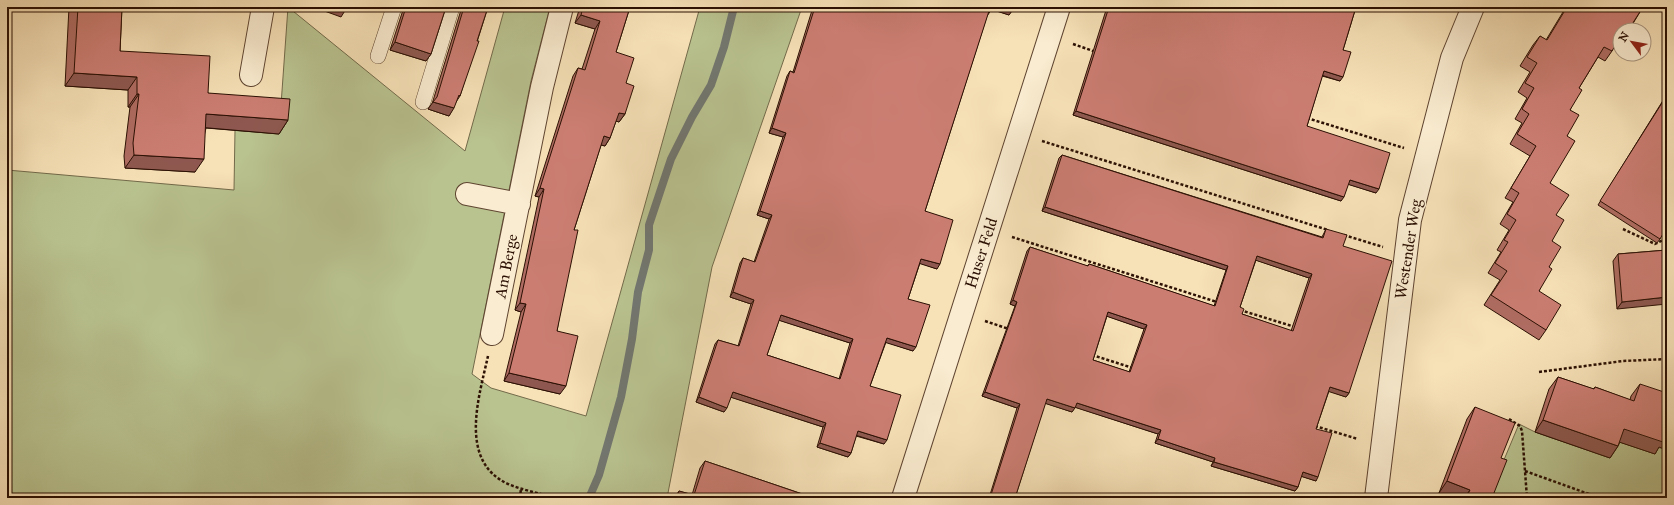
<svg xmlns="http://www.w3.org/2000/svg" width="1674" height="505" font-family="'IM FELL Great Primer',serif">
	<rect width="100%" height="100%" fill="#f7e1b7"/>
	<filter id="stains"><feTurbulence type="fractalNoise" baseFrequency=".005" numOctaves="4"/><feColorMatrix values="0 0 0 0 .2 0 0 0 0 .09 0 0 0 0 .02 0 0 0 .5 -.17"/></filter>
	<radialGradient id="worn" r=".72"><stop offset=".6" stop-color="#630" stop-opacity="0"/><stop offset="1" stop-color="#630" stop-opacity=".3"/></radialGradient>
	<path fill="#b9c390" stroke="#726a4a" d="M288,7l177,144 40,-144h45l-19,74 -59,293 19,14 95,28 114,-409h102l-90,260 -45,231h-660v-328l227,20 1,-60 44,3z
		M1519,424l16,8 81,9 38,12 3,-6 10,3v48h-179z"/>
	<g fill="none" stroke-linecap="round" stroke-linejoin="round">
		<path stroke="#727770" stroke-width="8" d="M589,498l10,-23 22,-78 11,-58 6,-47 11,-42v-25l22,-66 21,-42 19,-32 13,-38 10,-40"/>
		<g stroke="#5e4430" stroke-width="16">
			<path id="lane" d="M378,56l16,-49
				M423,102l29,-95"/>
		</g>
		<g stroke="#5e4430" stroke-width="24">
			<path id="street" d="M251,75l12,-68
				M467,194l52,10
				M492,334l50,-247 20,-80
				M903,498l156,-491
				M1376,498l34,-278 42,-162 21,-51"/>
		</g>
		<path stroke="#2b1003" stroke-width="2.5" stroke-dasharray="3 2" stroke-linecap="butt" d="M1073,44l23,8
			M1307,118l97,30
			M1042,141l286,89
			M1623,229l32,15 12,-6
			M1344,235l39,12
			M1012,237l205,65
			M1240,310l55,17
			M985,321l24,8
			M1092,355l41,13
			M488,356c-9,41 -30,105 20,128 14,6 31,9 47,14
			M1539,372l84,-11 44,-2
			M1509,419l11,7 2,5 5,67
			M1315,426l43,13
			M1525,471l75,27
			M520,498l1,-10"/>
		<use href="#lane" stroke="#faecd0" stroke-width="15"/>
		<use href="#street" stroke="#faecd0" stroke-width="22"/>
	</g>
	<path fill="#af6c62" stroke="#2b1003" fill-rule="evenodd" d="M69,7h53l-2,44 88,42 80,27 -9,14 -73,-6 -11,44 -70,-4 -1,-12 6,-49h-2v-17l-63,-4z
		M403,7h43l-15,47 -5,7 -36,-11 13,-40z
		M460,7h28l-28,89 -4,6 -7,14 -21,-7 4,-5 29,-94z
		M580,7h50l-14,45 10,31 -1,31 -6,8 -3,-1 -6,17 -5,8 -4,-1 -27,85 -17,101 3,63 -56,-13 17,-69 -6,-2 24,-113 -4,-1 38,-120 5,-8 4,1 13,-40 -20,-6z
		M813,7h200l-4,8 -17,-6 -5,7 -62,195 12,58 -17,-6 -12,36 5,52 -27,-9 -16,44 14,58 -28,-8 -5,17 -3,4 -31,-10 6,-20 -92,-30 -7,15 -28,-10 19,-58 3,-4 20,6 13,-42 -21,-7 10,-34 3,-5 11,4 15,-43 -12,-4 26,-78 -14,-4 18,-57 3,-5 3,1zM779,320l71,23 -11,36 -72,-24z
		M1107,7h249l-13,43 -3,31 -18,-5 -15,50 69,67 -28,-9 -7,17 -268,-86z
		M1566,7h77l-14,23h-9l-8,21 -7,10 -7,-4 -19,31 -9,22 -3,26 -17,47 6,32 -4,26 -3,26 -10,24 7,39 -7,10 -55,-35 16,-25 -12,-7 13,-21 -4,-2 12,-20 -9,-6 13,-22 -8,-4 25,-42 -20,-12 12,-21 -7,-4 12,-21 -9,-6 12,-20 -10,-6 13,-21 7,-9 6,4z
		M1667,94l-7,145 -3,4 -59,-38z
		M1062,155l260,82 4,-8 17,17 6,147 -3,4 -17,-6 -13,38v52l-15,-5 -3,11 -3,4 -84,-25 2,-4 -58,-19 3,-9 -83,-27 -3,5 -27,-9 -30,95h-26l28,-90 -35,-12 33,-90 -5,-2 17,-53 3,-4 57,19 2,-2 125,42 12,-36 -184,-59 17,-53zM1256,260l53,18 -18,53 -49,-17 -2,-7zM1107,316l37,13 -15,43 -36,-12z
		M1667,250l-50,59 -4,-48 5,-7z
		M1558,377l35,12 2,-2 35,13 1,-4 9,-12 19,63 -4,7 -35,-12 -2,4 -8,12 -75,-26 14,-43z
		M1475,407l26,51 -9,40h-41l-12,-5 28,-74z
		M705,461l109,37h-140l5,-7 13,4 8,-27z"/>
	<path fill="#8e5850" stroke="#2b1003" d="M320,7h19l7,2 -5,8 -22,-8z
		M991,7h10l11,4 -3,4 -19,-6z
		M581,15l19,6 -5,8 -20,-6z
		M395,42l36,12 -5,7 -36,-11z
		M1324,71l19,6 -3,4 -19,-6z
		M74,73l63,4 -9,13 -63,-4z
		M137,94h2l-9,13h-2z
		M433,102l21,6 -5,8 -21,-7z
		M1076,111l268,86 -3,4 -268,-86z
		M619,113l6,1 -6,8 -6,-2z
		M206,114l82,6 -9,14 -82,-7z
		M772,128l14,5 -3,4 -14,-4z
		M604,136l6,2 -5,8 -7,-2z
		M134,155l70,4 -9,13 -70,-4z
		M1350,180l29,9 -3,4 -29,-9z
		M540,188l4,1 -5,8 -4,-1z
		M1045,207l183,59 -2,4 -184,-59z
		M760,211l12,4 -3,4 -12,-4z
		M1257,256l55,18 -3,4 -54,-18z
		M921,259l19,5 -3,5 -19,-6z
		M733,292l21,8 -3,4 -21,-7z
		M1667,297v7l-50,5 5,-7z
		M1013,300l4,2 -2,4 -5,-2z
		M520,303l6,1 -5,8 -6,-2z
		M1108,312l39,13 -3,4 -38,-13z
		M781,315l72,24 -3,4 -72,-23z
		M887,338l29,9 -3,4 -29,-9z
		M509,373l57,13 -6,8 -56,-13z
		M1330,387l19,6 -3,4 -19,-6z
		M733,392l93,31 -3,4 -93,-30z
		M985,392l35,12 -3,4 -35,-12z
		M699,397l28,11 -3,4 -28,-10z
		M1047,399l28,9 -3,4 -28,-9z
		M1077,403l84,27 -3,4 -84,-27z
		M1543,420l75,26 -8,12 -75,-26z
		M1624,429l43,6v15l-8,-3 -4,7 -39,-13z
		M858,431l29,9 -3,4 -29,-9z
		M1158,439l57,19 -2,4 -58,-19z
		M820,443l31,10 -3,4 -31,-10z
		M1214,462l84,25 -3,4 -84,-25z
		M1303,472l15,5 -2,4 -16,-5z
		M1447,481l23,9 -6,8h-13l-12,-5z"/>
	<path fill="#cb7d72" stroke="#2b1003" fill-rule="evenodd" d="M7,7h4l-4,76z
		M78,7h44l-2,44 90,5 -2,37 82,6 -2,21 -82,-6 -2,45 -70,-4 -1,-12 6,-49h-2v-17l-63,-4z
		M339,7h8l-1,2z
		M406,7h40l-15,47 -36,-12z
		M464,7h24l-11,34h2l-19,55 -1,-1 -5,13 -21,-6 4,-5z
		M583,7h47l-14,45 18,6 -8,25 8,3 -9,28 -6,-1 -9,25 -6,-2 -30,94h4l-21,101 21,5 -12,50 -57,-13 17,-69 -6,-1 24,-114 -4,-1 38,-120 7,2 15,-49 -19,-6z
		M815,7h177l-1,4h-2l-64,200 28,9 -13,44 -19,-5 -13,40 22,6 -14,42 -29,-9 -17,48 31,9 -14,45 -29,-9 -7,22 -31,-10 6,-20 -93,-31 -6,16 -28,-11 19,-57 21,6 15,-46 -21,-8 10,-34 12,4 17,-47 -12,-4 26,-78 -14,-5 18,-57 4,2zM781,315l72,24 -13,40 -73,-24z
		M1001,7h12l-1,4z
		M1109,7h247l-13,43 8,2 -8,25 -19,-6 -17,55 83,27 -11,36 -29,-9 -6,17 -268,-86z
		M1567,7h76l-14,22 -3,-2 -2,3h-4v7l-8,14 -8,-4 -25,41 3,2 -12,20 9,5 -12,21 8,5 -25,42 19,12 -13,20 8,5 -12,21 9,6 -12,20 3,2 -13,22 22,14 -15,25 -55,-35 16,-24 -12,-8 13,-21 -4,-2 12,-20 -9,-6 12,-21 -8,-5 25,-42 -19,-12 12,-20 -7,-5 12,-21 -9,-5 12,-20 -10,-6 13,-21 7,4z
		M1667,95v132l-7,12 -60,-38z
		M1062,155l261,83 3,-9 21,6 -4,11 49,15 -43,132 -19,-6 -14,42 16,4 -14,44 -15,-5 -5,15 -84,-25 1,-4 -57,-19 3,-9 -84,-27 -2,5 -28,-9 -32,99h-25l30,-94 -35,-12 32,-90 -4,-2 17,-53 58,19 1,-2 126,42 13,-40 -183,-59zM1257,256l55,18 -19,57 -51,-17 2,-5 -4,-2zM1108,312l39,13 -17,47 -37,-12z
		M1667,250v47l-45,5 -4,-48z
		M1558,377l36,12 1,-2 39,14 6,-17 27,9v42h-2l-2,7 -39,-13 -6,17 -75,-26z
		M1475,407l40,16 -14,35 6,2 -15,38h-26l4,-8 -23,-9z
		M705,461l109,37h-137l2,-7 15,4z"/>
	<g text-anchor="middle" dominant-baseline="central" stroke-width="3" stroke-linejoin="round" paint-order="stroke">
		<g font-size="16" fill="#2b1003" stroke="#faecd0">
			<text transform="translate(1408 249) rotate(-81)">Westender Weg</text>
			<text transform="translate(981 253) rotate(-72)">Huser Feld</text>
			<text transform="translate(506 266) rotate(-79)">Am Berge</text>
		</g>
	</g>
	<rect width="1674" height="505" fill="none" stroke="#f7e1b7" stroke-width="24"/>
	<rect x="8" y="8" width="1658" height="489" fill="none" stroke="#2b1003" stroke-width="2"/>
	<rect x="12" y="12" width="1650" height="481" fill="none" stroke="#2b1003"/>
	<g transform="translate(1632 42) rotate(302)"><circle r="19" fill="#faecd0" stroke="#a7947e"/>
	<path d="M0-3L7 15L0 10L-7 15Z" fill="#8f2418"/>
	<text y="-6" font-size="11" font-weight="bold" text-anchor="middle" fill="#2b1003">N</text>
	</g>
	<rect width="100%" height="100%" filter="url(#stains)"/>
	<rect width="100%" height="100%" fill="url(#worn)"/>
</svg>
